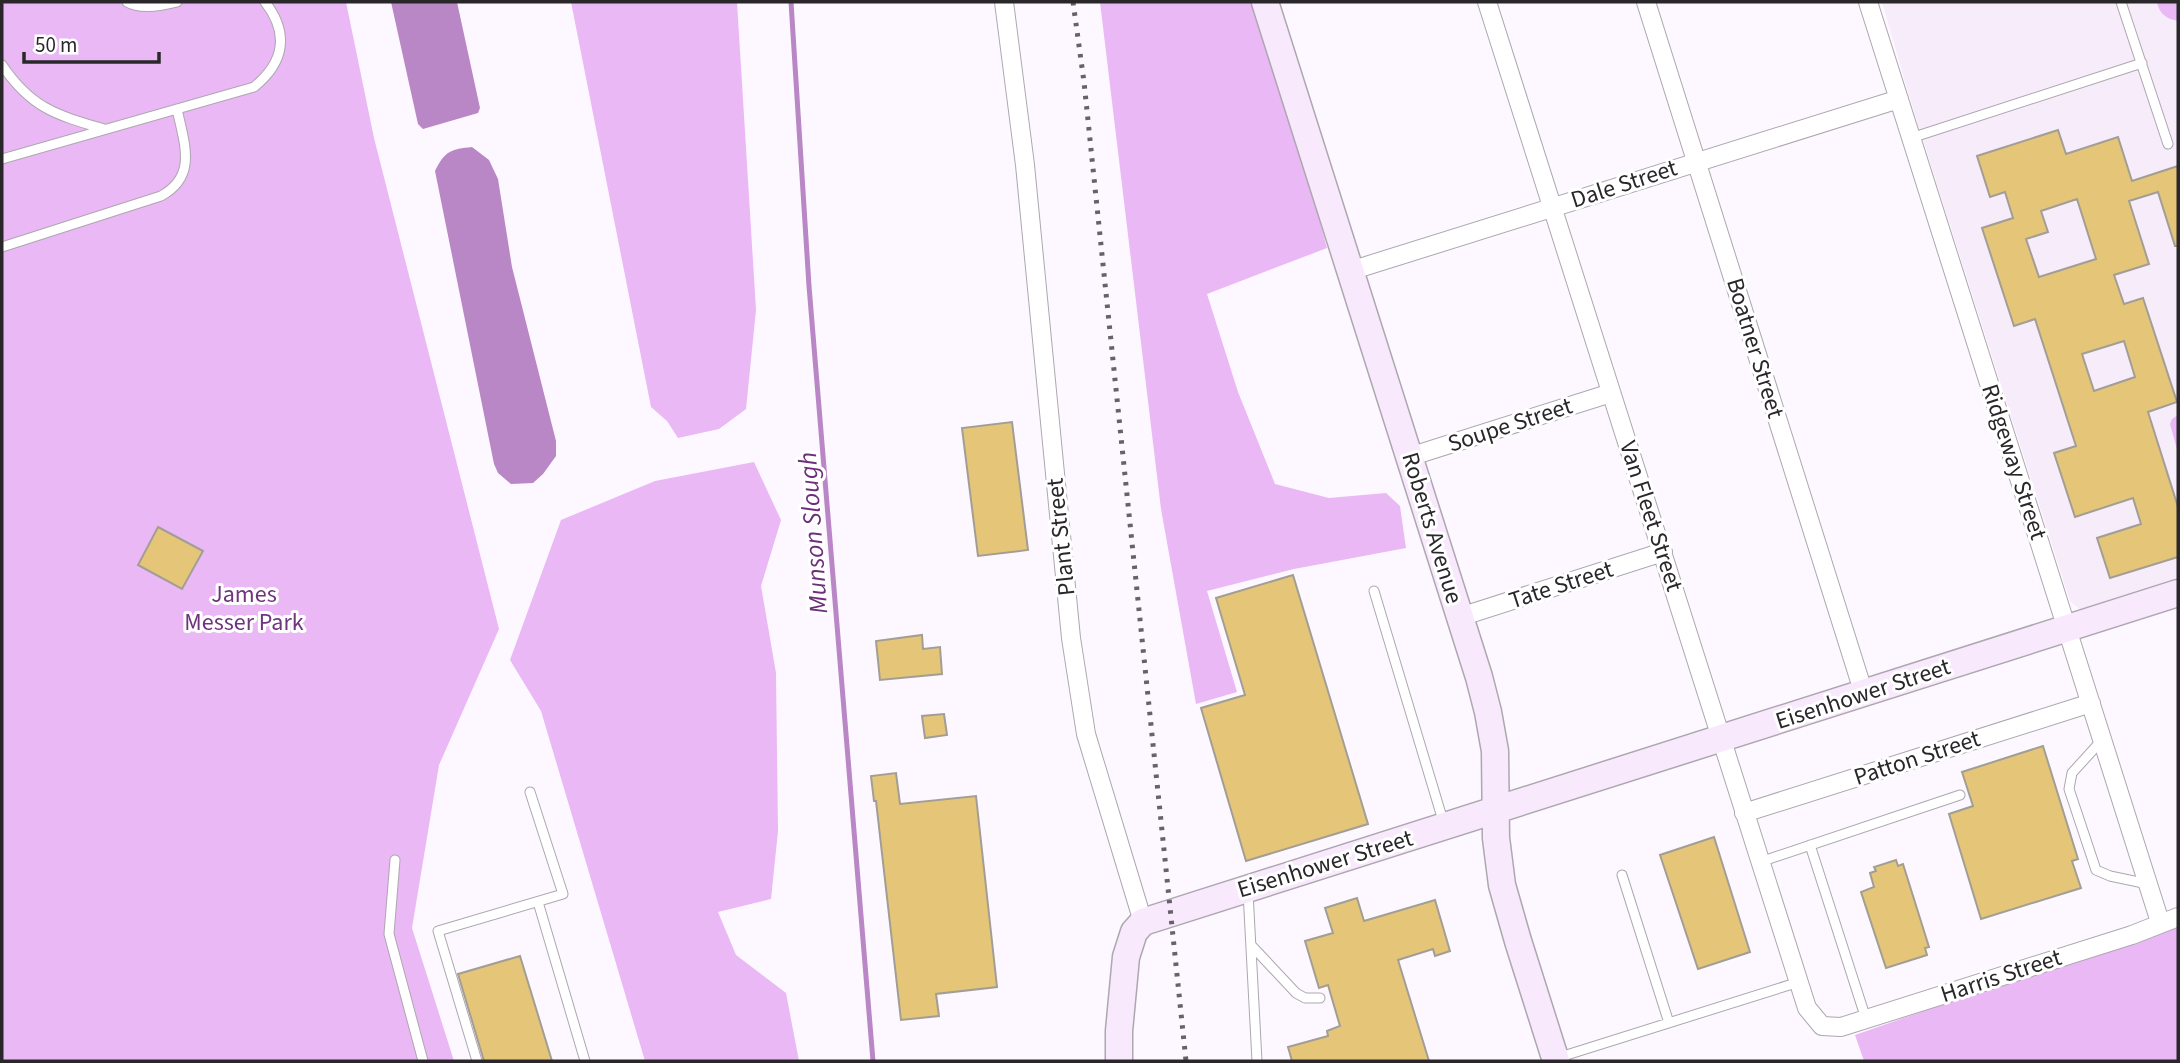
<svg xmlns="http://www.w3.org/2000/svg" width="2180" height="1063" font-family="'Source Sans 3',sans-serif">
	<rect width="100%" height="100%" fill="#fdf8ff"/>
	<path fill="#f7ecfa" d="M1882,2h296v580l-95,30 -13,-11 -156,-489z"/>
	<path fill="#e9b8f5" d="M2,2h344l28,136 125,491 -60,136 -27,163 42,133h-452z
		M571,2h166l19,308 -10,99 -27,20 -41,9 -11,-17 -16,-14z
		M1100,2h156l45,149 26,97 -120,46 31,98 37,92 54,14 57,-5 14,13 6,42 -112,21 -87,22 30,101 -41,12 -35,-195z
		M2157,2h21v19c-11,-2 -19,-7 -21,-19z
		M2178,415v38l-8,-29 2,-5z
		M754,462l27,58 -20,66 15,87 2,158 -7,68 -53,13 18,43 50,38 13,68h-154l-104,-350 -31,-51 51,-140 94,-39z
		M2178,922v139h-314l-9,-26z"/>
	<path fill="#b987c5" d="M391,2h66l23,106 -2,5 -55,16 -5,-5z
		M472,147l17,13 9,19 14,88 44,174v15l-13,18 -10,9 -22,1 -13,-11 -4,-9 -59,-293c10,-20 16,-22 37,-24z"/>
	<g fill="none" stroke-linecap="round" stroke-linejoin="round">
		<path stroke="#b987c5" stroke-width="5" d="M791,2l18,284 64,775"/>
	</g>
	<path fill="#e5c678" stroke="#a29e96" stroke-width="2" fill-rule="evenodd" d="M2058,130l8,24 52,-17 14,44 46,-15v80h-3l-17,-54 -29,9 20,63 -35,11 10,29 19,-6 34,104 -29,10 30,95v50l-68,21 -13,-40 44,-14 -8,-26 -58,19 -21,-64 22,-7 -41,-127 -21,7 -32,-98 31,-10 -8,-26 -15,5 -13,-41zM2077,199l19,60 -57,18 -13,-38 22,-7 -7,-21zM2124,341l11,36 -41,14 -12,-37z
		M1012,422l16,128 -50,6 -16,-128z
		M158,527l45,24 -21,38 -44,-24z
		M1293,575l75,249 -122,37 -45,-153 44,-13 -29,-97z
		M922,635l1,14 17,-2 2,27 -62,6 -4,-39z
		M944,714l3,21 -22,3 -3,-22z
		M2043,746l35,113 -6,2 9,27 -100,31 -32,-105 24,-8 -11,-34z
		M896,773l4,31 76,-8 21,191 -61,7 3,22 -38,4 -25,-219h-2l-3,-25z
		M1714,837l36,115 -52,17 -38,-114z
		M1896,860l2,6 5,-2 26,83 -4,1 2,7 -41,13 -25,-76 13,-5 -4,-14 6,-2 -2,-4z
		M1357,898l7,23 71,-21 15,51 -15,5 -2,-7 -35,11 31,101h-137l-4,-14 40,-11 -1,-5 13,-5 -12,-41 -9,3 -14,-47 28,-8 -8,-25z
		M520,956l32,105h-68l-26,-87z"/>
	<g fill="none" stroke-linecap="round" stroke-linejoin="round">
		<g stroke="#ada7af" stroke-width="11">
			<path id="lane" d="M127,2c14,8 35,4 50,0
				M2121,2l47,142
				M2,65c29,43 54,50 102,64
				M1911,138l231,-75
				M2,159l252,-72c31,-25 35,-54 11,-85
				M2,247l159,-51c37,-20 23,-53 16,-87
				M1374,591l70,233
				M2102,740l-30,33 -3,16 27,81 14,6 38,8
				M1810,845l56,174
				M395,860l-6,74 34,127
				M1760,862l200,-67
				M1622,875l47,148
				M1248,892l9,169
				M538,902l47,159
				M1251,945l45,48 9,5h15
				M1557,1058l242,-76
				M477,1061l-39,-130 125,-37 -33,-102"/>
		</g>
		<g stroke="#ada7af" stroke-width="20">
			<path id="street" d="M1004,2l21,163 46,473 15,96 57,188
				M1487,2l320,1006 15,18 19,1 291,-92 46,-18
				M1646,2l218,692
				M1868,2l292,920
				M1350,271l549,-172
				M1409,457l202,-64
				M1460,617l203,-65
				M1744,813l347,-110"/>
		</g>
		<g stroke="#ada7af" stroke-width="29">
			<path id="secondary" d="M1265,2l214,675 9,35 7,39 1,87 6,47 16,56 38,120
				M1119,1061v-30l7,-74 8,-25 9,-10 1035,-329"/>
		</g>
		<use href="#lane" stroke="#fff" stroke-width="9"/>
		<use href="#street" stroke="#fff" stroke-width="18"/>
		<use href="#secondary" stroke="#f8e9fc" stroke-width="26"/>
		<path stroke="#666367" stroke-width="5" stroke-dasharray="3.5 7" stroke-linecap="butt" d="M1073,2l11,80 102,979"/>
	</g>
	<g text-anchor="middle" dominant-baseline="central" stroke-width="6" stroke-linejoin="round" paint-order="stroke">
		<g font-size="24" fill="#29272a" stroke="#fff">
			<text transform="translate(1624 184) rotate(-18)">Dale Street</text>
			<text transform="translate(1755 348) rotate(73)">Boatner Street</text>
			<text transform="translate(1510 425) rotate(-18)">Soupe Street</text>
			<text transform="translate(2014 462) rotate(72)">Ridgeway Street</text>
			<text transform="translate(1651 516) rotate(72)">Van Fleet Street</text>
			<text transform="translate(1432 528) rotate(73)">Roberts Avenue</text>
			<text transform="translate(1061 537) rotate(-96)">Plant Street</text>
			<text transform="translate(1561 585) rotate(-18)">Tate Street</text>
			<text transform="translate(1863 694) rotate(-18)">Eisenhower Street</text>
			<text transform="translate(1917 758) rotate(-18)">Patton Street</text>
			<text transform="translate(1325 864) rotate(-17)">Eisenhower Street</text>
			<text transform="translate(2001 976) rotate(-18)">Harris Street</text>
		</g>
		<g font-size="24" fill="#70347f" stroke="#fff">
			<text x="244" y="594">James<tspan x="244" dy="28">Messer Park</tspan></text>
		</g>
		<g font-size="26" font-style="italic" fill="#6c2f7a" stroke="#fff">
			<text transform="translate(813 533) rotate(-94)">Munson Slough</text>
		</g>
	</g>
	<rect width="2180" height="1063" fill="none" stroke="#29272a" stroke-width="7"/>
	<path d="M24 52v10h135v-10" fill="none" stroke="#29272a" stroke-width="3.5"/>
	<text x="35" y="52" font-size="21" fill="#29272a" stroke="#ffffff" stroke-width="5" paint-order="stroke">50 m</text>
</svg>
